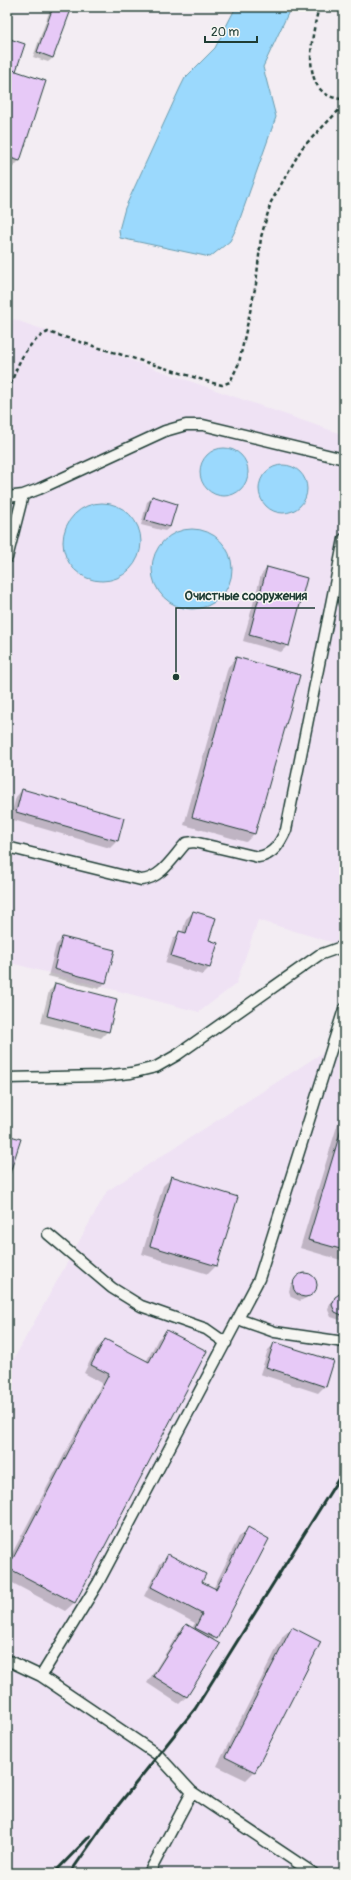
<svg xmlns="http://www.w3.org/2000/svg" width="351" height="1880" font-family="Pangolin,sans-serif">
	<rect width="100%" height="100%" fill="#f3edf3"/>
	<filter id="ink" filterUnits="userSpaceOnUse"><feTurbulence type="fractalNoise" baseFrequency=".025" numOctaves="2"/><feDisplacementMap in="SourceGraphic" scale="8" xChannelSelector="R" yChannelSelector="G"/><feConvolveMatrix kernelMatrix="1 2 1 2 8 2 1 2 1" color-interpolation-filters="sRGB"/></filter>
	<g filter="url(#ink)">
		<path fill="#efe2f4" d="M13,319l331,116v511l-86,-26 -22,64 -37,28 -192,-50v-619z
			M344,1039v834h-337v-502l100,-180z"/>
		<path fill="#9bd9fd" stroke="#699bad" d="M236,7h55l-28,60 13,50 -39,110 -7,14 -20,16 -90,-19 -1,-8 6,-22 55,-120 5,-10 30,-30z
			M200 472a24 24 0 1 1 48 0a24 24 0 1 1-48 0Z
			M259 489a24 24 0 1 1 48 0a24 24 0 1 1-48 0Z
			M63 542a39 39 0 1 1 78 0a39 39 0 1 1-78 0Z
			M152 569a40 40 0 1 1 80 0a40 40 0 1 1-80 0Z"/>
		<path fill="#0003" d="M51,7h20l-18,51 -5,4 -15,-5z
			M7,39l7,33 31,10 -26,79 -8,8 -4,-1z
			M152,498l18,29 -5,4 -24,-6 6,-23z
			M267,568l21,77 -7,7 -38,-11 18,-66z
			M236,658l18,176 -8,8 -62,-17 44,-158z
			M22,790l101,29 -6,22 -7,7 -100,-29 6,-22z
			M193,912l15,29 9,3 -8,24 -7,7 -37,-12 8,-24 7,-7 2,1 4,-14z
			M63,938l43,44 -7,7 -51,-13 8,-31z
			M56,985l52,46 -7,7 -60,-15 8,-32z
			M344,1103v158l-44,-13z
			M171,1178l45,88 -8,8 -66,-20 21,-68z
			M306,1274l6,3 3,7 -3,9 -6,5 -6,3 -9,-4 -2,-6 2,-7 8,-8z
			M344,1294v22l-4,1 1,2h3l-4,1 -9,-3 -3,-7 2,-7 5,-5z
			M166,1331l39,20 -131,252 -9,8 -58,-31v-17l95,-180 -18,-10 12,-24 9,-9 41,22 12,-23z
			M275,1343l50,43 -7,7 -58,-19 8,-24z
			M248,1529l19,10 -54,102 5,4 -32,52 -7,7 -32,-21 32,-51 7,-7 6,3 3,-5 -51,-27 16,-32 8,-8 32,26 13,7 26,-52z
			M292,1628l28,15 -66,129 -8,8 -29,-14 66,-130z"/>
		<path fill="#e7c9f7" stroke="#1f3d34" d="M53,7h19l-19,51 -16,-6z
			M7,38l18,6 -9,27 -9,-3z
			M7,68l39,13 -26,80 -13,-4z
			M152,496l25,8 -7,23 -25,-7z
			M267,567l40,11 -18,68 -40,-11z
			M236,657l64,18 -45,159 -63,-17z
			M22,789l102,29 -6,23 -102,-29z
			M193,911l23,7 -7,22 9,3 -8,25 -39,-12 8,-25 7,2z
			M62,937l53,13 -9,33 -52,-14z
			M55,983l62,16 -8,33 -62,-16z
			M344,1120v130l-36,-10z
			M7,1135l14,4 -14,43z
			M171,1176l67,21 -21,69 -67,-20z
			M293 1285a12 12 0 1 1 24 0a12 12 0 1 1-24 0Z
			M341,1293h3v23l-9,-4 -3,-7 3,-8z
			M166,1330l41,21 -132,252 -67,-35 101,-194 -18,-9 14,-26 44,23z
			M274,1342l60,19 -8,26 -60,-20z
			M248,1527l21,12 -52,100 -22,-11 7,-14 -51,-27 17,-33 38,20 -4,8 14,7z
			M186,1624l34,20 -33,53 -34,-21z
			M292,1627l29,15 -66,130 -30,-15z"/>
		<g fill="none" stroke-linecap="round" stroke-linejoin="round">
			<g stroke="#1f3d34" stroke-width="13">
				<path id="lane" d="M7,497l16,-2 16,-6 126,-58 21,-6h17l141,34
					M7,558l16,-63
					M7,847l134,33c20,-1 32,-23 45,-37l8,-1 64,15c16,-2 22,-14 28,-27l58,-291
					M7,1078l95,-2 29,-3 25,-6 21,-12 142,-100 25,-9
					M48,1234l64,54 29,18 65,23 20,14
					M238,1319l37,13 69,10
					M7,1660l34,16 117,79 34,37 121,81
					M41,1676l57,-93 161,-304 85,-270
					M149,1873l43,-81"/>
			</g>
			<path stroke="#1f3d34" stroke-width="2.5" stroke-dasharray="4 3" stroke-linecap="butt" d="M319,7c-7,28 -22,91 25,92
				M7,398c7,-26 16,-54 41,-66l165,51 9,2 8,-3 9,-19 17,-79 5,-47 10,-35 31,-54 42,-43"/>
			<use href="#lane" stroke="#f6f6f2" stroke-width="10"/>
			<path stroke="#1f3d34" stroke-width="3" d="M54,1873l36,-37
				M70,1873l42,-60 83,-104 149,-239"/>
		</g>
	</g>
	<path fill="none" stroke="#1f3d34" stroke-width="1.5" d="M176 677L176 608H315"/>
	<circle fill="#1f3d34" stroke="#f6f6f2" stroke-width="1.5" cx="176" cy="677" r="4"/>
	<g font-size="13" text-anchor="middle" font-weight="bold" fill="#1f3d34" stroke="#f6f6f2" stroke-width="3" stroke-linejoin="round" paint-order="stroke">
		<text x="246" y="600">Очистные сооружения</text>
	</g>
	<rect width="351" height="1880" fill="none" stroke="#f6f6f2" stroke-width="24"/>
	<rect x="12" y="12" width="327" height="1856" fill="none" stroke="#1f3d34" stroke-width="1.5" filter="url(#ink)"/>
	<path d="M205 36v6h52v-6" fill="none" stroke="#1f3d34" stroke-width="2"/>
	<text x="211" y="36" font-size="12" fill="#1f3d34" stroke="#f6f6f2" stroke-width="3" paint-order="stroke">20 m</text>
</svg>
